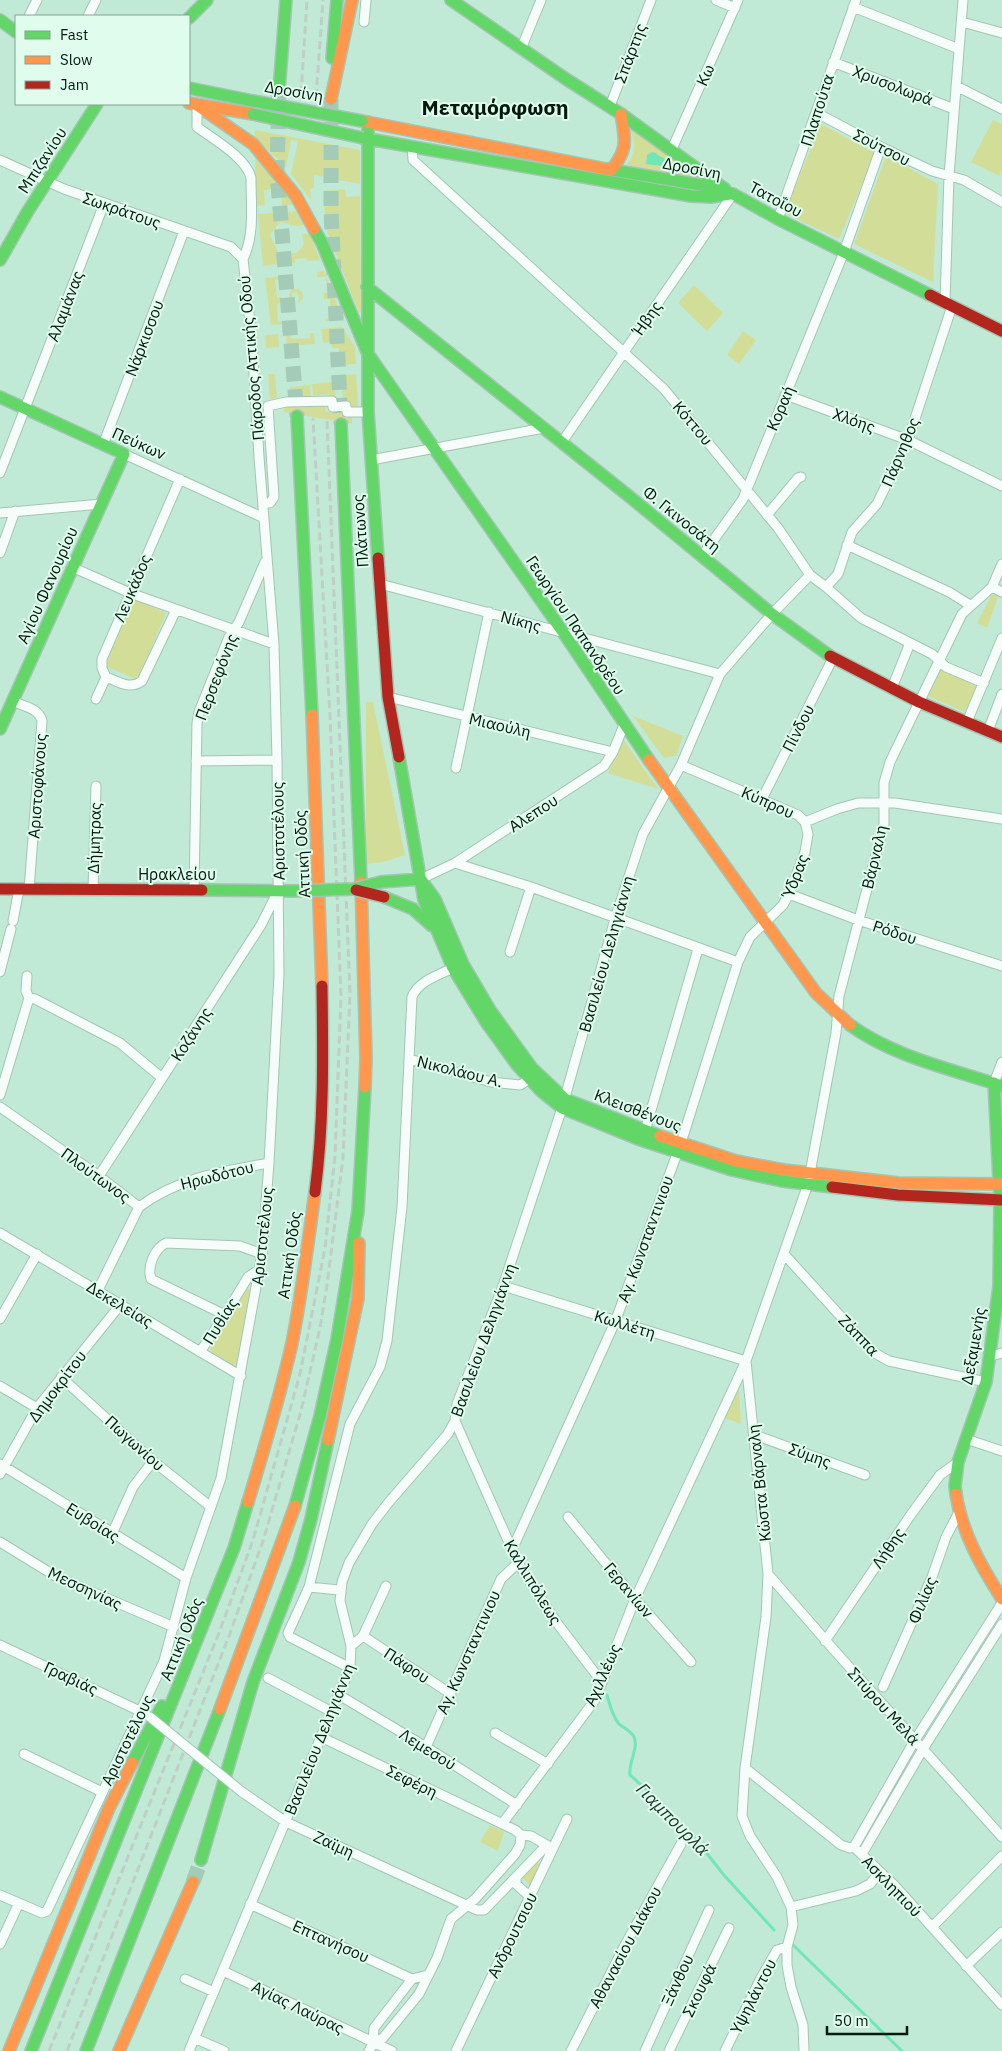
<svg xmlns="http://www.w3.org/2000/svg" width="1002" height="2051" font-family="'IBM Plex Sans',sans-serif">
	<rect width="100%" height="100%" fill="#c0ead5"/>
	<path fill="#d2de97" d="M993,120l9,4v45l-3,7 -28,-14z
		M821,124l54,29 -36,86 -55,-26z
		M630,129l66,46 -1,4 -68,-14c8,-13 9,-20 3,-36z
		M255,130l105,20v34l-46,-9v13l-4,1 1,11 -20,-26 7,-33 -7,-1 -5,27 -32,-30z
		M886,156l52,28 -5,98 -79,-38z
		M255,158l11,11 28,36h-12l-1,-9 -8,1 -1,-8 -8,1 1,15 -8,1z
		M345,189l1,8 14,-1 1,116 -2,1 -35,-89 9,-1 -1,-9h-7l-2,-23z
		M299,211l7,14 -10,1 -16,-4 -10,13 7,15 1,14 -15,2 -5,-52z
		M302,234h8l10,26 -13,1 -1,-3 -11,1v4h-9l-1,-9 12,-1 7,-9z
		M324,271l19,49 -17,1v-2l5,-1 -1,-19h-6v-6h3l-1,-16h-8l-1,-5z
		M281,276v3l-6,1 2,18 5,-1v6l-5,1 1,18 6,-1 1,3 -14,1 -6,-47z
		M694,285l29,28 -16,18 -29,-28z
		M292,289h6l4,3 1,6 -4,5h-1l1,-6 -2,-5 -5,2 3,9 -6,-4v-5z
		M342,327l13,20 1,17 -16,1 -1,-17h-7v-6l-9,1 -2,-14z
		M743,331l13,9 -17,24 -12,-9z
		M310,333h4l1,11 -28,2 -1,-11h4l1,4 19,-1z
		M278,334l1,13 -13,1 -1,-13z
		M268,374h7l2,24 -7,1z
		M356,374l2,33 -14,1 -3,-32z
		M334,382l2,17 -6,1 -1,-6 -16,1 -1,-11z
		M310,385l1,13 -20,1 -1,-12z
		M312,405v2l13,-1 1,6 17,-2 1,7h8v7l-68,-12v-6z
		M992,594l5,1 1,2 -11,31 -10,-5z
		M134,599l32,14 -28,67 -33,-14z
		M940,669l37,17 -12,26 -37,-16z
		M366,702h7l32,153 -22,7 -17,2z
		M633,716l50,20 -7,20 -12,2z
		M623,739l35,50 -50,-16z
		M247,1288l3,2 -13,75 -4,1 -21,-13 -2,-4z
		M739,1389l2,35 -16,-6z
		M490,1825l14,7 -6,19 -18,-9z
		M537,1862l3,3 -10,20 -8,-7z"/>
	<path fill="#71e6b6" d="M652,152l4,1 3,3 5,2 2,3 -4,5 -16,-2 1,-9z"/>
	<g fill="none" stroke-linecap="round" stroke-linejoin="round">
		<path stroke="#71e6b6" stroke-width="3" d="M607,1695c3,10 5,21 12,29 5,4 12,7 15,13 5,11 -6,26 -4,38l30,27 38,40 25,32 51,56
			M792,1944l110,107"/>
		<path stroke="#a3cbb7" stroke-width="15" stroke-dasharray="15 8" stroke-linecap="butt" d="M279,91l-2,81 20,244
			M331,99v111l10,214
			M193,1882l8,-22"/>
		<g stroke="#a4c5b5" stroke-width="11">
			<path id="street" d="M716,0l19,8
				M853,7l106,42
				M29,16l8,-16
				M88,16l8,-16
				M364,22l2,-22
				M962,22l40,11
				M521,49l20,-49
				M833,62l121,47
				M956,86l46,23
				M610,106l41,-106
				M817,113l64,34 51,24 32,9 38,22
				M412,146l1,14 251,229 114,139 32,47 16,12 35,31 71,36 14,13 38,16
				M672,149l66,-149
				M0,160l64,29 167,58 12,12
				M778,219l78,-219
				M945,302l4,-126 14,-176
				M786,395l122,45 94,46
				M562,442l171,-248
				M103,445l81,-214
				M124,454l140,64
				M371,460l173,-32
				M0,473l104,-269
				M263,503h7l4,-6 -6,-91 18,-4 46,-1 1,6 13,-1 1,6h21
				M0,513l101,-9
				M767,515l31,-37 3,-1
				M847,545l102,47 21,13
				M0,553l15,-42
				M702,556l41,-57 101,-247 37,-105
				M72,567l58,26 144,51
				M380,584l340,90
				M826,587l12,-13 14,-42 25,-28 31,-64 44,-134
				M992,587l10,5
				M106,677c13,5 24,13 36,4l34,-71
				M892,688l18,-45
				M388,697l225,55
				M96,699l10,-22 -4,-9v-9l78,-180
				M12,701c11,5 27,7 30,20l-13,168
				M967,722l35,-84
				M988,731l14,-37
				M196,761l81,-1
				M681,765l117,50 7,7
				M456,768l33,-156
				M762,799l71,-141
				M805,822l32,-13 21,-6h37l107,16
				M455,863l76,24 207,75
				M421,879l34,-16 149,-97 9,-14 11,-27
				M93,890l3,-104
				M194,890l3,-167 2,-11 30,-75 10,-15 26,-60
				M789,894l69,26 144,46
				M13,921l6,-32
				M510,952l21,-65
				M0,972l11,-43
				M29,998l6,1 85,44 42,35
				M409,1059l82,23 29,3 13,-8
				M994,1083l8,-21
				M0,1095l29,-97 -3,-7 1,-15
				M0,1107l99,69 40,31
				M645,1131l53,-182
				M99,1176l162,-251 16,-32
				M0,1233l241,143
				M784,1254l89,98 16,9 97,21
				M503,1286l243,75
				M98,1290l41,-83c39,-29 84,-36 130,-44
				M225,1315l-74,-36c-4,-12 3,-30 15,-36l74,3 22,8
				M0,1319l37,-65
				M200,1352l25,-37 23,-38 12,-8
				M990,1356l12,-3
				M746,1361l22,213 -2,43 -21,151 -3,48 8,20 27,41 14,30 2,18 -6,22v18l4,22 12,38 1,26
				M61,1377l92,84 58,46
				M0,1386l37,22
				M455,1421l63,142 39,60 44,58
				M755,1435l110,40
				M966,1439l36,12
				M0,1464l186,114
				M0,1474l37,-66 84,-104
				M568,1517l67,82 56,63
				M112,1534l21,-47 20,-26
				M0,1542l57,35 117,50
				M512,1550l103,-228 66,-179 57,-181 12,-25 33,-32 6,-11 16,-42 3,-18 -3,-12
				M768,1574l66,76 168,187
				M309,1587l30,3
				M363,1636l88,58
				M825,1641l87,-128 28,-38 18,-13
				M0,1645l146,69
				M351,1646l12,-10 23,-50
				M350,1668l-60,-31 -2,-4 21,-46 41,-163 30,-57 7,-26 15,-134 10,-210c6,-16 27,-22 41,-29
				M268,1678l64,34
				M883,1687l49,-110 14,-40 13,-25
				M339,1695l87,52 91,58
				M495,1733l53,31
				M321,1737l194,93 6,5 -1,10 -5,9 -40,45 -24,20 -14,39 -18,36 -36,44 -10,5
				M426,1747l75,-168 17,-16
				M24,1754l78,38
				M745,1768l96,77 9,3 4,-1 41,39 107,119
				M242,1792l44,30 191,88h7l32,-33
				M502,1824l93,-124 40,-101 111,-238 62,-177 28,-151 3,-37 45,-172v-41l6,-21 72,-148 30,-27 10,-23
				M521,1835l10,1 19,11
				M854,1847l61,-107 87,-137
				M862,1854l61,-105 79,-125
				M0,1895l42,18 5,-2 117,-250 22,-83 35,-100 41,-224 7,-91 10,-188 -2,-215 -3,-116 -15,-187 -7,-116 -9,-82c12,-24 8,-54 8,-81 -4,-20 -38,-39 -54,-51v-22
				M530,1897l-14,-13v-7l31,-32
				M250,1904l162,75
				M791,1907l65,-16 14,-7 10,-12
				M932,1927l70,-71
				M0,1944l19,-41
				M966,1966l36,-34
				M223,1971l169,80
				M185,1979l29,13
				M194,2038l30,13
				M189,2051l161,-383 1,-22 -11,-45 2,-19 7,-19 23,-39 17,-22 58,-67 8,-14 2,-17 46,-118 59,-178 53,-189 28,-85 38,-69 39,-91 52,-60 38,-39
				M369,2051l4,-8 1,-15 38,-49 16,-4
				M456,2051l111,-232
				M571,2051l53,-104 57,-103
				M645,2051l64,-141
				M669,2051l60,-123
				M725,2051l36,-73 16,-28 10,-3"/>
		</g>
		<g stroke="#a4c5b5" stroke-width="14">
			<path id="fast" d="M451,0l115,79 55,35 104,75
				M189,18l18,-18
				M0,20l16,12
				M332,58l5,-58
				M189,88l64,13
				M279,91l7,-91
				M368,122v290l10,146
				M363,138l328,58 20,1 19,-3
				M606,169l107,18 20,7 45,25 152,76
				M314,229l8,14 46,111 195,278 86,128
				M0,260l28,-49 69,-107
				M367,287l263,210 142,117 58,42
				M0,397l124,57 -124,275
				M297,416l15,299
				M341,424l20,458
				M399,757l25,143 29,68 33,54 31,43 24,26 21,17 76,31 94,31 50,11 50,6
				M422,881l13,18 28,65 27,46 42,58 33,31 95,37
				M381,882l40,-3
				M202,890l91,1
				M384,897l29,12 19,17
				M850,1025c44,32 101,44 152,61
				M956,1494l-1,-8 3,-24 28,-80 13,-96 1,-86 -6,-117
				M295,1506l25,-90 17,-77 21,-128 7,-124
				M132,1763l30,-57
				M201,1860l52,-178 46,-120 12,-43 17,-79
				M31,2051l203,-503 14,-46
				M86,2051l134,-342"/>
		</g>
		<g stroke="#a4c5b5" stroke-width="14">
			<path id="slow" d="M331,99l21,-99
				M189,103l64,11
				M197,105l56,39 43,52 18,33
				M362,121l244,48
				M611,170c18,-21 14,-31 10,-56
				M312,715l10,271
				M649,760l167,233 34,32
				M361,882l5,176 -1,29
				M660,1136l76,25 48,9 115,13 103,1
				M328,1440l30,-142 1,-55
				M956,1494c6,39 25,72 46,105
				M248,1502c16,-53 32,-105 44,-159 10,-50 16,-101 23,-151
				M220,1709l75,-203
				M9,2051l100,-243 23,-45
				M119,2051l74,-169"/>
		</g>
		<g stroke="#a4c5b5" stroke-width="14">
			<path id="jam" d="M930,295l72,36
				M378,558l10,139 11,60
				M830,656l89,46 83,35
				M0,889l202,1
				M832,1187l66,8 104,5
				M315,1192c9,-68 8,-137 7,-206"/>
		</g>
		<use href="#street" stroke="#f6fcf9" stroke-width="9"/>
		<use href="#fast" stroke="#63d668" stroke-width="11"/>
		<use href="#slow" stroke="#ff974d" stroke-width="11"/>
		<use href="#jam" stroke="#b3261e" stroke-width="11"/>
		<path stroke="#c1cdc7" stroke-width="3" stroke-dasharray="8 4" stroke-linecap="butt" d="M301,94l6,-94
			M316,97l7,-97
			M49,2051l170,-418 34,-93 47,-166 25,-126 10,-92 6,-160 -11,-280 -17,-298
			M67,2051l162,-415 34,-95 38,-130 19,-83 7,-43 16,-127 7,-164 -23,-574"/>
		<g stroke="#a4c5b5" stroke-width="11" stroke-linecap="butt">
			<path id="street-bridge" d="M150,1717l92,75"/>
		</g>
		<g stroke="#a4c5b5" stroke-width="14" stroke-linecap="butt">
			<path id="fast-bridge" d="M253,101l109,20
				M253,114l110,24
				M293,891l60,-2 28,-7"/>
		</g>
		<g stroke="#a4c5b5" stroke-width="14" stroke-linecap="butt">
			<path id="jam-bridge" d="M356,890l28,7"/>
		</g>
		<use href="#street-bridge" stroke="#f6fcf9" stroke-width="9"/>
		<use href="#fast-bridge" stroke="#63d668" stroke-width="11"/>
		<use href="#jam-bridge" stroke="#b3261e" stroke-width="11"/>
	</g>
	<g text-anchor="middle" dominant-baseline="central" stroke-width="4" stroke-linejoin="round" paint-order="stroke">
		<g font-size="16" fill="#00190d" stroke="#e0fced">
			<text transform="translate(630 53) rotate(-69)">Σπάρτης</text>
			<text transform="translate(705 75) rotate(-66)">Κω</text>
			<text transform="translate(893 85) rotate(21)">Χρυσολωρά</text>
			<text transform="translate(294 91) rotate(10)">Δροσίνη</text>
			<text transform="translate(817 110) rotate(-72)">Πλαπούτα</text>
			<text transform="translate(882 147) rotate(27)">Σούτσου</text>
			<text transform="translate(42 160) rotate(-57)">Μπιζανίου</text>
			<text transform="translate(692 168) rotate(11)">Δροσίνη</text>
			<text transform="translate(776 199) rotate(28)">Τατοΐου</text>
			<text transform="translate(122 210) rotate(19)">Σωκράτους</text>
			<text transform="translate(65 306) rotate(-69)">Αλαμάνας</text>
			<text transform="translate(647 318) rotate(-55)">Ήβης</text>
			<text transform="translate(144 338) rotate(-69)">Νάρκισσου</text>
			<text transform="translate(251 358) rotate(-95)">Πάροδος Αττικής Οδού</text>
			<text transform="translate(780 408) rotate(-67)">Κοραή</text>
			<text transform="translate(854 420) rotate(20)">Χλόης</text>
			<text transform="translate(693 423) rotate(50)">Κόττου</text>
			<text transform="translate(139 443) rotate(24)">Πεύκων</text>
			<text transform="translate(900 452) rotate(-67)">Πάρνηθος</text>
			<text transform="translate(682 519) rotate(39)">Φ. Γκινοσάτη</text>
			<text transform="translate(360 531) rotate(-94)">Πλάτωνος</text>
			<text transform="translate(47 585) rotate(-66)">Αγίου Φανουρίου</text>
			<text transform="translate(132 588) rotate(-67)">Λευκάδος</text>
			<text transform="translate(521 621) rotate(15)">Νίκης</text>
			<text transform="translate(576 625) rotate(56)">Γεωργίου Παπανδρέου</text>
			<text transform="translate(216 677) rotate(-69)">Περσεφόνης</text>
			<text transform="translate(500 725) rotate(13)">Μιαούλη</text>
			<text transform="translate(798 728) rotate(-63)">Πίνδου</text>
			<text transform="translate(37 786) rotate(-86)">Αριστοφάνους</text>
			<text transform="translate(768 802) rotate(24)">Κύπρου</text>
			<text transform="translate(533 813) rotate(-33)">Αλεπου</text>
			<text transform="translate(278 831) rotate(-91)">Αριστοτέλους</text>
			<text transform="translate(94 838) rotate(-88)">Δήμητρας</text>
			<text transform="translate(302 854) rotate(-93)">Αττική Οδός</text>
			<text transform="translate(874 857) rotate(-77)">Βάρναλη</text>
			<text x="177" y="874">Ηρακλείου</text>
			<text transform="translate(795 876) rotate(-69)">Ύδρας</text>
			<text transform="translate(895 932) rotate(18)">Ρόδου</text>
			<text transform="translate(606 954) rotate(-74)">Βασιλείου Δεληγιάννη</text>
			<text transform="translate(191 1034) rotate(-57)">Κοζάνης</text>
			<text transform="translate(460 1071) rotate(14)">Νικολάου Α.</text>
			<text transform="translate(638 1110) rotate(21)">Κλεισθένους</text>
			<text transform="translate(96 1175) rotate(36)">Πλούτωνος</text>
			<text transform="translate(217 1175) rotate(-14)">Ηρωδότου</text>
			<text transform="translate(262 1236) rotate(-84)">Αριστοτέλους</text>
			<text transform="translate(645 1239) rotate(-70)">Αγ. Κωνσταντινιου</text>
			<text transform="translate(289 1255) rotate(-82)">Αττική Οδός</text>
			<text transform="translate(120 1304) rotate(31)">Δεκελείας</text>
			<text transform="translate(220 1321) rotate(-58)">Πυθίας</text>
			<text transform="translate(625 1324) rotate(17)">Κωλλέτη</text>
			<text transform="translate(859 1335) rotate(46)">Ζάππα</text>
			<text transform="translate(483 1340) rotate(-70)">Βασιλείου Δεληγιάννη</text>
			<text transform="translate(973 1346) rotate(-80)">Δεξαμενής</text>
			<text transform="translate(57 1386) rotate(-53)">Δημοκρίτου</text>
			<text transform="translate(135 1443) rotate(42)">Πωγωνίου</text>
			<text transform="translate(810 1455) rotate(20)">Σύμης</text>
			<text transform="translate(759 1483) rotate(-96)">Κώστα Βάρναλη</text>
			<text transform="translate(93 1522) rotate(32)">Ευβοίας</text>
			<text transform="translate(888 1548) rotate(-56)">Λήθης</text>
			<text transform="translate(533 1582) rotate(59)">Καλλιπόλεως</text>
			<text transform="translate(85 1588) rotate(25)">Μεσσηνίας</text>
			<text transform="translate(629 1590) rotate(50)">Γερανίων</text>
			<text transform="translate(922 1600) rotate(-67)">Φιλίας</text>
			<text transform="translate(181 1639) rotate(-68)">Αττική Οδός</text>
			<text transform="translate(468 1652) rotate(-66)">Αγ. Κωνσταντινιου</text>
			<text transform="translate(407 1665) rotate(33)">Πάφου</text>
			<text transform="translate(602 1675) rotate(-66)">Αχιλλέως</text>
			<text transform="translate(71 1678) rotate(25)">Γραβιάς</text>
			<text transform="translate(884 1706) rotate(48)">Σπύρου Μελά</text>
			<text transform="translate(319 1739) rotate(-68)">Βασιλείου Δεληγιάννη</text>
			<text transform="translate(127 1740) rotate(-64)">Αριστοτέλους</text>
			<text transform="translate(428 1749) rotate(32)">Λεμεσού</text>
			<text transform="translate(412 1781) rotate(26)">Σεφέρη</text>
			<text transform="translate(334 1844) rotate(25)">Ζαϊμη</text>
			<text transform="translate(892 1886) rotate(46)">Ασκληπιού</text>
			<text transform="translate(512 1935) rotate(-64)">Ανδρουτσιου</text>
			<text transform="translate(331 1941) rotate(24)">Επτανήσου</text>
			<text transform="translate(625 1947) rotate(-62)">Αθανασίου Διάκου</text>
			<text transform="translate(677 1980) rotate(-65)">Ξάνθου</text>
			<text transform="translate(699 1990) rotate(-64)">Σκουφά</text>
			<text transform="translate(753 1996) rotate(-63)">Υψηλάντου</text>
			<text transform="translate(298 2007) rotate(26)">Αγίας Λαύρας</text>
		</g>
		<g font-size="18" font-style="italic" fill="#193126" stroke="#e0fced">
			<text transform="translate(673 1819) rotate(45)">Γιαμπουρλά</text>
		</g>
		<g font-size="21" font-weight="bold" fill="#00190d" stroke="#e0fced">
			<text x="495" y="107">Μεταμόρφωση</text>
		</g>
	</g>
	<rect x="15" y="15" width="175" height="90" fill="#e0fced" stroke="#86a193"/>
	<rect x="25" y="31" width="25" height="8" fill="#63d668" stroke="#86a193"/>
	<text x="60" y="40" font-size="15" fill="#00190d">Fast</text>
	<rect x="25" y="56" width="25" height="8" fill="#ff974d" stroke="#86a193"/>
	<text x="60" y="65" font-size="15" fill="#00190d">Slow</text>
	<rect x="25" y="81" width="25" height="8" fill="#b3261e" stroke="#86a193"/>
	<text x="60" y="90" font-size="15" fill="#00190d">Jam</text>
	<path d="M827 2026v8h80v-8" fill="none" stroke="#00190d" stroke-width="2.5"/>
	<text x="834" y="2026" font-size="15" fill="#00190d" stroke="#e0fced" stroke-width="4" paint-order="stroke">50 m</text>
</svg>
